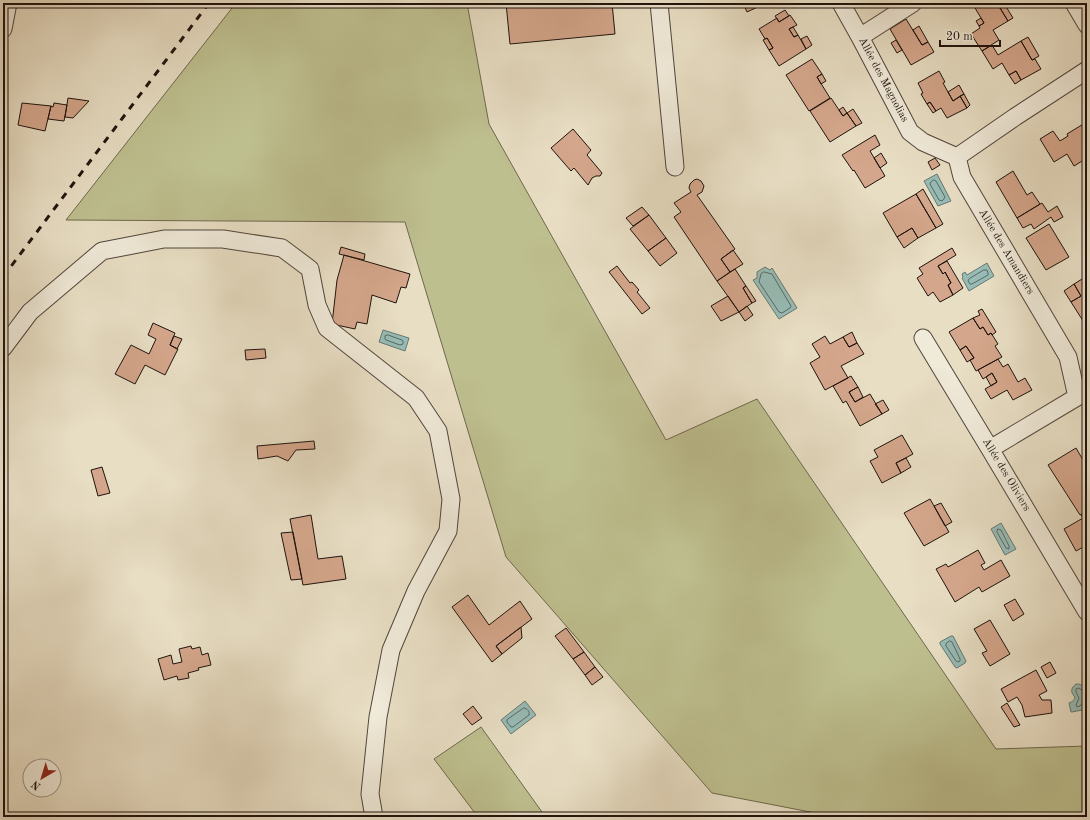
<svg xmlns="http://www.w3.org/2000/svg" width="1090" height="820" font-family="'Old Standard TT',serif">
	<rect width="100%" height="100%" fill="#e8dec4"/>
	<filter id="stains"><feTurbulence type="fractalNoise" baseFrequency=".005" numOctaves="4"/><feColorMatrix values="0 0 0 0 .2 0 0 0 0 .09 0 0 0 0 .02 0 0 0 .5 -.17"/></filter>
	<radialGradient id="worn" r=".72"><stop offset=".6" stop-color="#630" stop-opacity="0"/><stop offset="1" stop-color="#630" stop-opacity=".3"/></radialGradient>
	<path fill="#bebf8f" stroke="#6e694e" d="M236,3h231l22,121 177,316 91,-41 239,350 91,-3v71h-251l-124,-24 -206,-236 -101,-335 -339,-2z
		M481,727l61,85 -7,5h-57l-44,-58z"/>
	<path fill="#97bcb6" stroke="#677873" d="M937,174l14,27 -13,5 -14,-25z
		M987,263l7,13 -25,15 -7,-13 1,-1 -1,-3 3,-2 2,3z
		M765,267l5,3 2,-2 25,40 -18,11 -26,-39 4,-2v-6z
		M383,330l26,8 -4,13 -26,-9z
		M1001,523l15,26 -11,6 -14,-26z
		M951,636h2l13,25 -1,2 -8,5 -2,-1 -15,-23v-2z
		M1076,684c14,-1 13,18 6,26l-10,2h-1l-2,-9c3,-1 5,-2 6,-6 -5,-5 -4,-9 1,-13z
		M525,701l11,14 -25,19 -10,-14z"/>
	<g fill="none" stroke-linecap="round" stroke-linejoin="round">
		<path stroke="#5a6862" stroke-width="1" d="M934,180l2,1 9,16 -1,2 -2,2 -3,-1 -9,-16 1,-2z
			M984,270h3l1,3v2l-16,9h-2l-2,-3 1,-2z
			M764,272l8,2 19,32 -1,2 -8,5 -3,-1 -20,-30 2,-8z
			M388,335l14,5 1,1v3l-3,1 -14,-5 -1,-1v-3z
			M998,529l3,1 8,16v3l-3,-1 -9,-16z
			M950,641l2,1 8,17v2l-2,1 -2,-1 -10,-15v-2z
			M1087,692h-3l-5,-4 -3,1v3l3,6 -3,7 1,2 3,-1 3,-4h4
			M524,708c3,0 6,4 5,7l-16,12h-2l-4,-5v-2z"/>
	</g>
	<path fill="#d4a68b" stroke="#1e130e" d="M506,3h106l3,31 -105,10z
		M743,3h19v2l-15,7z
		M983,3h21l1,2 -5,3 8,13 -15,9 6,10 -17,11 -11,-17 9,-6 -1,-2 5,-3 -9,-15z
		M1005,5l8,13 -5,3 -8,-13z
		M785,10l4,6 -10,6 -4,-6z
		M790,15l7,10 -8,4 5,8 4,-2 8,14 -27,17 -10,-16 4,-2 -6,-10 -2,1 -6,-10 18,-11 2,4z
		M981,18l3,5 -5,3 -3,-5z
		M906,19l16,26 6,-3 6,10 -23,13 -21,-36z
		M919,26l9,16 -6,3 -9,-15z
		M793,27l5,8 -4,2 -5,-8z
		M807,36l5,9 -6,4 -5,-10z
		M1028,37l11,19 -7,4 -11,-19z
		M767,38l6,10 -4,2 -6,-10z
		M896,40l6,10 -5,3 -6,-10z
		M1021,41l11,19 3,-1 6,10 -20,11 -5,-9 -7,4 -7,-12 -9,6 -11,-18 10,-6 6,10z
		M812,59l10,15 -5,3 13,21 -21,13 -23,-36z
		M939,71l6,11 -2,1 10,18 7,-5 7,12 -20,10 -6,-10 -5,3 -6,-9 -3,2 -6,-10 2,-1 -5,-10z
		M1016,71l5,9 -6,4 -6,-9z
		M822,74l4,7 -5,3 -4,-7z
		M959,85l5,9 -11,7 -5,-9z
		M964,94l6,11 -3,3 -7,-12z
		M68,98l21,3 -16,17 -8,-1z
		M831,98l12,18 4,-3 9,13 -26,16 -20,-31z
		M930,102l6,9 -3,2 -6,-9z
		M22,103l29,3 -6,25 -27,-6z
		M54,103l13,2 -3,16 -16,-2 3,-13 2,1z
		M843,107l4,6 -4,3 -4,-6z
		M853,109l9,14 -6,3 -9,-13z
		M1085,123l2,4v31l-13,8 -7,-12 -13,8 -14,-23 13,-8 7,10 8,-5 -1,-2z
		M573,129l18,21 -4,5 15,18 -2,3h-4l-4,2 -4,7 -14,-17 -3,3 -20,-23z
		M875,135l5,10 -10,6 15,25 -20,12 -11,-18 -1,1 -11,-16z
		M881,153l6,10 -7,5 -6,-10z
		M935,158l5,7 -8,5 -4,-8z
		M1013,171l14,24 5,-3 8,12 -23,14 -21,-36z
		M697,179l4,2 3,5 -2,6 -5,3 38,54 -14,10 9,13 -13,9 -43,-64 7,-5 -7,-9 17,-11 -2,-4 1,-4 4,-4z
		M923,189l20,35 -7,4 -20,-34z
		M916,194l20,34 -18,10 -6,-10 -15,9 -14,-24z
		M1042,203l6,9 9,-6 6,11 -9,5 -3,-5 -17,12 -3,-5 -8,4 -6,-10z
		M642,207l7,8 -16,11 -7,-8z
		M649,215l17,23 -18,13 -18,-22z
		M1049,224l20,33 -23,13 -20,-32z
		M912,228l6,10 -14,10 -7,-11z
		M666,238l11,15 -17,13 -12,-15z
		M341,247l24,7 -1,6 -25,-6z
		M952,248l4,7 -18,11 5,8 2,-2 6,11 -3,2 5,10 -13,7 -7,-10 -5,4 -11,-18 6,-4 -4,-6z
		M733,250l10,14 -13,8 -9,-13z
		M344,255l66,19 -4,14 -5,-1 -5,16 -24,-8 -5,29 -10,-2 -2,7 -23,-5 5,-44z
		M947,261l16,27 -10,7 -5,-10 3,-2 -6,-11 -2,2 -5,-8z
		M617,266l13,17 2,-1 7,8 -2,2 13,16 -8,6 -33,-42z
		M735,269l11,17 -3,2 9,15 -13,9 -22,-31z
		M1087,276v47l-2,1 -14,-22 10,-6 -7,-12z
		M1074,284l7,12 -10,6 -7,-11z
		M746,286l10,15 -4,2 -9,-15z
		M728,296l11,16 -18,9 -10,-15z
		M747,306l6,9 -8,6 -6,-9z
		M982,309l14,23 -4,3 -1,-2 -3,2 -5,-8 -3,2 -7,-11 7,-3 -2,-4z
		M973,318l7,11 3,-2 5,8 3,-2 7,11 -3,2 7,11 -26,14 -6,-11 4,-2 -8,-12 -6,4 -11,-18z
		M153,323l22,10 -5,12 8,4 -13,26 -20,-10 -10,19 -20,-10 16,-29 18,9 7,-15 -8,-4z
		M852,332l5,11 -8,4 -6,-10z
		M174,336l8,3 -5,10 -7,-4z
		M825,336l5,8 13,-7 6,10 8,-4 7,11 -23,12 7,12 -23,12 -15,-27 10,-6 -8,-13z
		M966,346l8,12 -7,4 -7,-12z
		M265,349l1,9 -20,2 -1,-10z
		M998,359l5,8 5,-3 10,18 7,-4 7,12 -19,10 -6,-10 -16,9 -6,-10 12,-7 -5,-9 -9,6 -5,-9z
		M992,373l5,9 -6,4 -5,-9z
		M851,376l7,11 -9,5 6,10 15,-8 12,20 -22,12 -14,-25 -3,2 -10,-17z
		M858,387l5,10 -8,5 -6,-10z
		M883,400l6,10 -7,4 -7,-10z
		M902,435l11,19 -17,9 5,10 -19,10 -12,-22 8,-4 -4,-7z
		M314,441l1,8 -19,1 -8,11 -11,-5 -19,3 -1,-13z
		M1076,448l11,19v44l-7,4 -32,-50z
		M906,458l5,9 -10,6 -5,-10z
		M102,467l8,26 -12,3 -7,-26z
		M930,499l19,33 -25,14 -20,-33z
		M941,503l11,19 -7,4 -11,-20z
		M1087,511v14l-6,-10z
		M311,515l7,44 24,-3 4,23 -43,6 -13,-66z
		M1083,518l4,7v20l-11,6 -12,-22z
		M293,532l9,47 -11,1 -10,-47z
		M978,550l7,13 -4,2 3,5 17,-10 9,16 -28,16 -3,-5 -24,15 -19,-33 10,-5 2,3z
		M468,595l21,30 31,-24 12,18 -36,27 6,8 -10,8 -40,-55z
		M1015,599l9,15 -11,7 -9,-16z
		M990,620l20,34 -20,12 -8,-13 5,-2 -13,-22z
		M521,627l1,11 -20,16 -6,-8z
		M566,628l18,24 -11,7 -18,-23z
		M191,646l1,3 8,-2 2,8 6,-2 3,12 -13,3 1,2 -11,3 1,5 -11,2 -1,-4 -13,4 -6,-21 13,-4 2,9 9,-2 -3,-13z
		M584,652l11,15 -10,8 -12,-16z
		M1050,662l6,11 -9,5 -6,-11z
		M595,667l8,10 -11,8 -7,-10z
		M1036,670l11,21 -8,4 3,5h9l1,13 -27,4 -3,-12 -5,-8 -9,5 -7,-13z
		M1007,703l13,22 -6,2 -13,-20z
		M473,706l9,12 -10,7 -9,-11z"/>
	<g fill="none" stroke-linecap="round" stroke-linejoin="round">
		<g stroke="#50463c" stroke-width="19">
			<path id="minor" d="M659,3l16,164
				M841,3l19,34 50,95 13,10 34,15
				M1074,3l13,22
				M3,29l5,-26
				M860,37l53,-34
				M923,338l67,111 97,163
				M3,348l27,-36 72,-61 62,-12h59l59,9 28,21 7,36 10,23 89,70 22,33 13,68 -3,32 -32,60 -25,59 -13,67 -8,77 4,23
				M1077,397l-9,-40 -106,-180 -5,-20 58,-40 72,-47
				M990,449l87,-52"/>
		</g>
		<use href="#minor" stroke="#f0ead9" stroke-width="17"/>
		<path stroke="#1e130e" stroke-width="3" stroke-dasharray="7 7" stroke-linecap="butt" d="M3,277l206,-274"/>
	</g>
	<g text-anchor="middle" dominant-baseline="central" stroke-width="3" stroke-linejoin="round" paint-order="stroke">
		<g font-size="11" fill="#1e130e" stroke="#f0ead9">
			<text transform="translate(883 80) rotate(62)">Allée des Magnolias</text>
			<text transform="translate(1006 252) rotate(59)">Allée des Amandiers</text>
			<text transform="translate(1006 475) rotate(59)">Allée des Oliviers</text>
		</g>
	</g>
	<rect width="1090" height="820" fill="none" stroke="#e8dec4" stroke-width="16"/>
	<rect x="4" y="4" width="1082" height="812" fill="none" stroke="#1e130e" stroke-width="2"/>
	<rect x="8" y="8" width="1074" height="804" fill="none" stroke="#1e130e"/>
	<g transform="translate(42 778) rotate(218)"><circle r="19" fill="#f0ead9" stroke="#9c9488"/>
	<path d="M0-3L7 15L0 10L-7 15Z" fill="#8f2418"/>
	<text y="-6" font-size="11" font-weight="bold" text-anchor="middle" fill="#1e130e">N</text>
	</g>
	<path d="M940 40v6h60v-6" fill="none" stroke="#1e130e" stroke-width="2"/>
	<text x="946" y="40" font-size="12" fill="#1e130e" stroke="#f0ead9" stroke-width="3" paint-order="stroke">20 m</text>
	<rect width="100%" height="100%" filter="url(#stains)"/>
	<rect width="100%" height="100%" fill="url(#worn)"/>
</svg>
